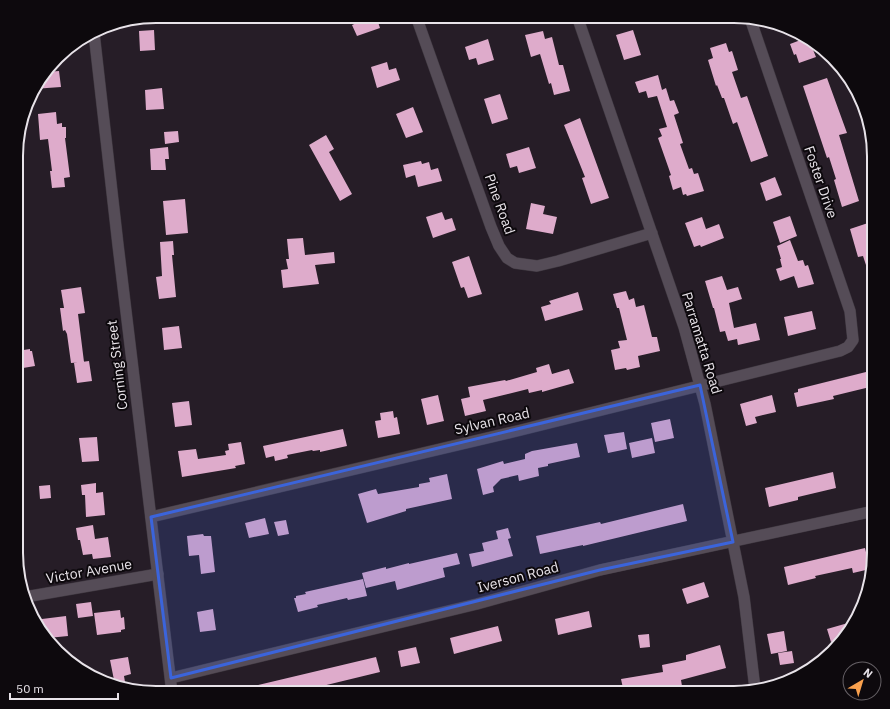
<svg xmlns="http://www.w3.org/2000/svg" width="890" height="709" font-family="'IBM Plex Sans',sans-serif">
	<rect width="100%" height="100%" fill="#261d27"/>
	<path fill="#deabcb" d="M357,16h19l4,12 -23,8 -5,-11 7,-3z
		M154,30l1,20 -15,1 -1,-20z
		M633,30l8,25 -17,5 -8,-25z
		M543,31l2,8 7,-2 7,28h4l7,26 -16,4 -3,-12 -2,1 -9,-30 -9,3 -6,-22z
		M806,38l3,2 7,17 -17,6 -3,-9 -2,1 -4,-11z
		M488,39l6,21 -16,5 -2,-7 -7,2 -4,-13z
		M726,43l3,9 3,-1 6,19 -6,2 9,26 6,-2 21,60 -17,6 -14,-40 -4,2 -9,-26h-2l-5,-13 -1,1 -8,-26 5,-2 -3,-10z
		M387,62l2,8 7,-2 4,12 -23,8 -6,-21z
		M59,71l2,16 -28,2 2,-3 11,-14z
		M658,75l4,15 4,-2 4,13 4,-1 5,13 -5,2 9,28 -3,1 9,25 3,-1 2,6 4,-1 6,18 -17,5 -1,-2 -3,1 -2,-8 -8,3 -4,-14 2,-1 -13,-37 4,-2 -3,-7 8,-2 -10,-31 -9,2 -2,-7 -7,2 -4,-11z
		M827,78l20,55 -8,2 20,66 -17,6 -8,-27 2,-1 -7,-22 -2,1 -24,-72z
		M162,88l2,21 -18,1 -1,-20z
		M500,94l8,25 -16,5 -8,-25z
		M413,107l10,25 -17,6 -10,-24z
		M56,112l1,12 5,-1v4h4v11h-1l5,39 -6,1 1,9 -13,1 -2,-17h2l-4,-32 -8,1 -2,-26z
		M580,118l29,80 -18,6 -9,-26 3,-1 -21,-52z
		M178,131l1,11 -14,2 -1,-12z
		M326,135l8,14 -5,3 23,42 -12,7 -31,-56z
		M168,147l1,12h-4l1,11h-15l-1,-21z
		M529,147l7,21 -17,5 -2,-7 -7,2 -4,-14z
		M421,161l1,3 7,-2 2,8 7,-2 4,13 -24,6 -3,-12 -9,3 -3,-13z
		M775,177l7,18 -16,6 -6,-18z
		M185,199l3,34 -22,2 -3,-34z
		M531,203l14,3 -2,8 14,3 -4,17 -27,-5z
		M442,212l3,8 7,-2 4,12 -23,8 -7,-21z
		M790,216l7,20 -17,7 -7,-21z
		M702,217l4,12 13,-5 5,14 -23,9 -1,-2 -6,2 -9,-24z
		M868,223l6,17v43h-2l-9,-27 -5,1 -8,-28z
		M303,238l2,17 29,-3 1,11 -20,2 4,19 -36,4 -2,-18 7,-1 -2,-10h3l-2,-20z
		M790,240l8,21 5,-1 2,6 3,-1 6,19 -16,4 -4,-12 -14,5 -4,-12 6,-2 -2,-8h1l-4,-13z
		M173,241l1,14h-2l4,42 -17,2 -3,-22 6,-1 -2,-34z
		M469,256l13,38 -14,4 -4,-11 -3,1 -9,-26z
		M722,276l5,14 11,-3 4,12 -13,4 5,25 22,-5 4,17 -22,5 -1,-6 -9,2 -3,-10 -5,1 -6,-24h-1l-8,-27z
		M81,287l4,26 -7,1 6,48 -13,1 -4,-29 -2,-4 -2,1 -3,-23h4l-3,-18z
		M626,291l3,9 5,-2 2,9 8,-2 8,32h5l3,14 -22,5 2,11 -13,3 -1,-2 -11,2 -4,-20 9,-2 -2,-7 9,-1 -8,-32h-2l-4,-14z
		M578,292l5,18 -38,11 -4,-14 10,-3 -2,-3z
		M812,311l4,18 -28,7 -4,-19z
		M179,326l3,22 -18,2 -2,-22z
		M30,349v2h2l3,15 -18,3v-18z
		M89,361l3,20 -15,2 -3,-20z
		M549,364l3,10 17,-5 5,14 -32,9v-2l-13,3 -1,-4 -45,11 3,11 -21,5 -4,-17 9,-2 -2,-10 37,-7 1,1 31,-9 -1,-4z
		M870,371l4,15 -41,10 1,3 -37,8 -3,-14 4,-1v-3z
		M438,395l6,26 -17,4 -6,-26z
		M772,395l4,17 -21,5 2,6 -11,3 -6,-22z
		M189,401l3,24 -17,2 -3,-24z
		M393,411l1,7 3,-1 3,17 -22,4 -3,-17 6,-1 -1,-7z
		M670,419l4,19 -19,4 -4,-19z
		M343,429l4,17 -27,6v-2l-7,1 -1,-1 -25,5 1,3 -13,3 -1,-5 -8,2 -3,-12z
		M624,432l3,17 -19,4 -4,-18z
		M97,437l2,24 -17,1 -3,-24z
		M652,438l3,15 -23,5 -3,-15z
		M241,442l4,22 -10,2 1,2 -54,9 -4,-26 18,-2 2,10 28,-4 -1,-4 4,-1 -1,-6z
		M577,443l3,14 -32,7v2l-10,2 1,8 -20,5 -1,-6 -17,4 -8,8 1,5 -11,3 -6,-26 26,-8 1,3 21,-5v-5l7,-3z
		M833,472l3,16 -38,9v3l-29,7 -4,-19z
		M447,474l5,25 -46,10v2l-39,12 -9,-29 18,-5 2,5 41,-7v-3l11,-2 -1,-4z
		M96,483v10l7,-1 2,23 -19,2 -1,-22h-3l-1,-10z
		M50,485l1,13 -11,1 -1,-13z
		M683,504l4,17 -104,25v-1l-43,9 -4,-18 64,-14 1,2z
		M265,518l4,16 -20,4 -4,-15z
		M286,520l3,14 -11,2 -4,-14z
		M93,525l2,14 13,-2 3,20 -18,2 -1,-5 -9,1 -3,-15h-2l-2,-12z
		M508,528l3,10 -3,1 5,17 -41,11 -3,-13 15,-3 -2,-8 16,-4 -2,-8z
		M203,534l1,2h7l4,36 -14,2 -2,-19 -10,1 -2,-20z
		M865,548l5,21 -17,4 -1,-5 -37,8 1,2 -28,7 -4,-18z
		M457,553l3,11 -17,4 2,9 -48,13 -2,-9 -29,7 -4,-15 24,-6v2l23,-6v1z
		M363,579l4,17 -19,4 -1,-2 -30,7 1,2 -20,5 -4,-14h2v-2l10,-2 -1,-2z
		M704,582l5,15 -22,7 -5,-15z
		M91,602l2,14 -15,2 -2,-14z
		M213,609l3,21 -16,2 -3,-20z
		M120,610l1,8 3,-1 1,12 -4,1v2l-24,3 -3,-22z
		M589,611l3,16 -34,8 -3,-16z
		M66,616l2,20 -20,2 -14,-18z
		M855,621l-11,16 -13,5 -4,-13z
		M498,626l4,15 -48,13 -4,-16z
		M784,631l3,20 -16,3 -4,-20z
		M649,634l1,13 -10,1 -2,-13z
		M720,645l6,23 -45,12 1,6 -7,2 -13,3v-2l-19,4h-19l-3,-14 42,-7 -1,-7 24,-5v-5z
		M416,647l4,16 -19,4 -3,-16z
		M792,651l2,12 -14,2 -2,-12z
		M128,657l3,17 -7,2 2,12 -11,-3 -5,-25z
		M376,657l4,15 -70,17 1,4h-64l-1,-5z"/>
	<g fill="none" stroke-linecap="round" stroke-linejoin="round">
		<g stroke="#3f3840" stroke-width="12">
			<path id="minor" d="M416,16l75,211 8,19 8,12 8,5 22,3 21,-5 94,-28
				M577,16l107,311 21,77 39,193 11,92
				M151,517l370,-87 319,-79 8,-4 5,-7 -3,-29 -100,-293
				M25,597l133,-23
				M171,678l306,-74 123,-34 274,-59"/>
		</g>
		<g stroke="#3f3840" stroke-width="12">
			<path id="tertiary" d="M94,33l24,212 54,448"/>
		</g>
		<use href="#minor" stroke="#554c57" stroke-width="11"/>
		<use href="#tertiary" stroke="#554c57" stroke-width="11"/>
	</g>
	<path fill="#3b64db" fill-opacity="0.2" stroke="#3b64db" stroke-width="3" stroke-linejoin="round" d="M700,385l33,157 -133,28 -429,108 -20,-161z"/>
	<g text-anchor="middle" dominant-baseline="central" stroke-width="4" stroke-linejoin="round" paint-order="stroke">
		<g font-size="14" fill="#e8e3e9" stroke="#0d090d">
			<text transform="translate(821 182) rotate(71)">Foster Drive</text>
			<text transform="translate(500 204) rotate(70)">Pine Road</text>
			<text transform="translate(702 343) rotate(73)">Parramatta Road</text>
			<text transform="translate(117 365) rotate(-97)">Corning Street</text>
			<text transform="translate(492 421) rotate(-13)">Sylvan Road</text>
			<text transform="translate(89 571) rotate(-10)">Victor Avenue</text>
			<text transform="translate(518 577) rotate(-15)">Iverson Road</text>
		</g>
	</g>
	<path d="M0 0H890V709H0ZM156 23H734A133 133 0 0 1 867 156V553A133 133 0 0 1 734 686H156A133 133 0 0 1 23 553V156A133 133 0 0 1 156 23Z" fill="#0d090d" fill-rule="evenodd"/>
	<path fill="none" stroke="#e8e3e9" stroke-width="2" d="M156 23H734A133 133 0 0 1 867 156V553A133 133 0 0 1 734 686H156A133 133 0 0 1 23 553V156A133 133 0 0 1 156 23Z"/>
	<g transform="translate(862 681) rotate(38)"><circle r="19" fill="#0d090d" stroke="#656065"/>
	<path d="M0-3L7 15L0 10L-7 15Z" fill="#f9a04d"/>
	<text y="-6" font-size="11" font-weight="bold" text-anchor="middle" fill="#e8e3e9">N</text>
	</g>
	<path d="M10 693v6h108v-6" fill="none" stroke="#e8e3e9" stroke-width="2"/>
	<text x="16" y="693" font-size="12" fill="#e8e3e9" stroke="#0d090d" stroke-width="3" paint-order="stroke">50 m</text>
</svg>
